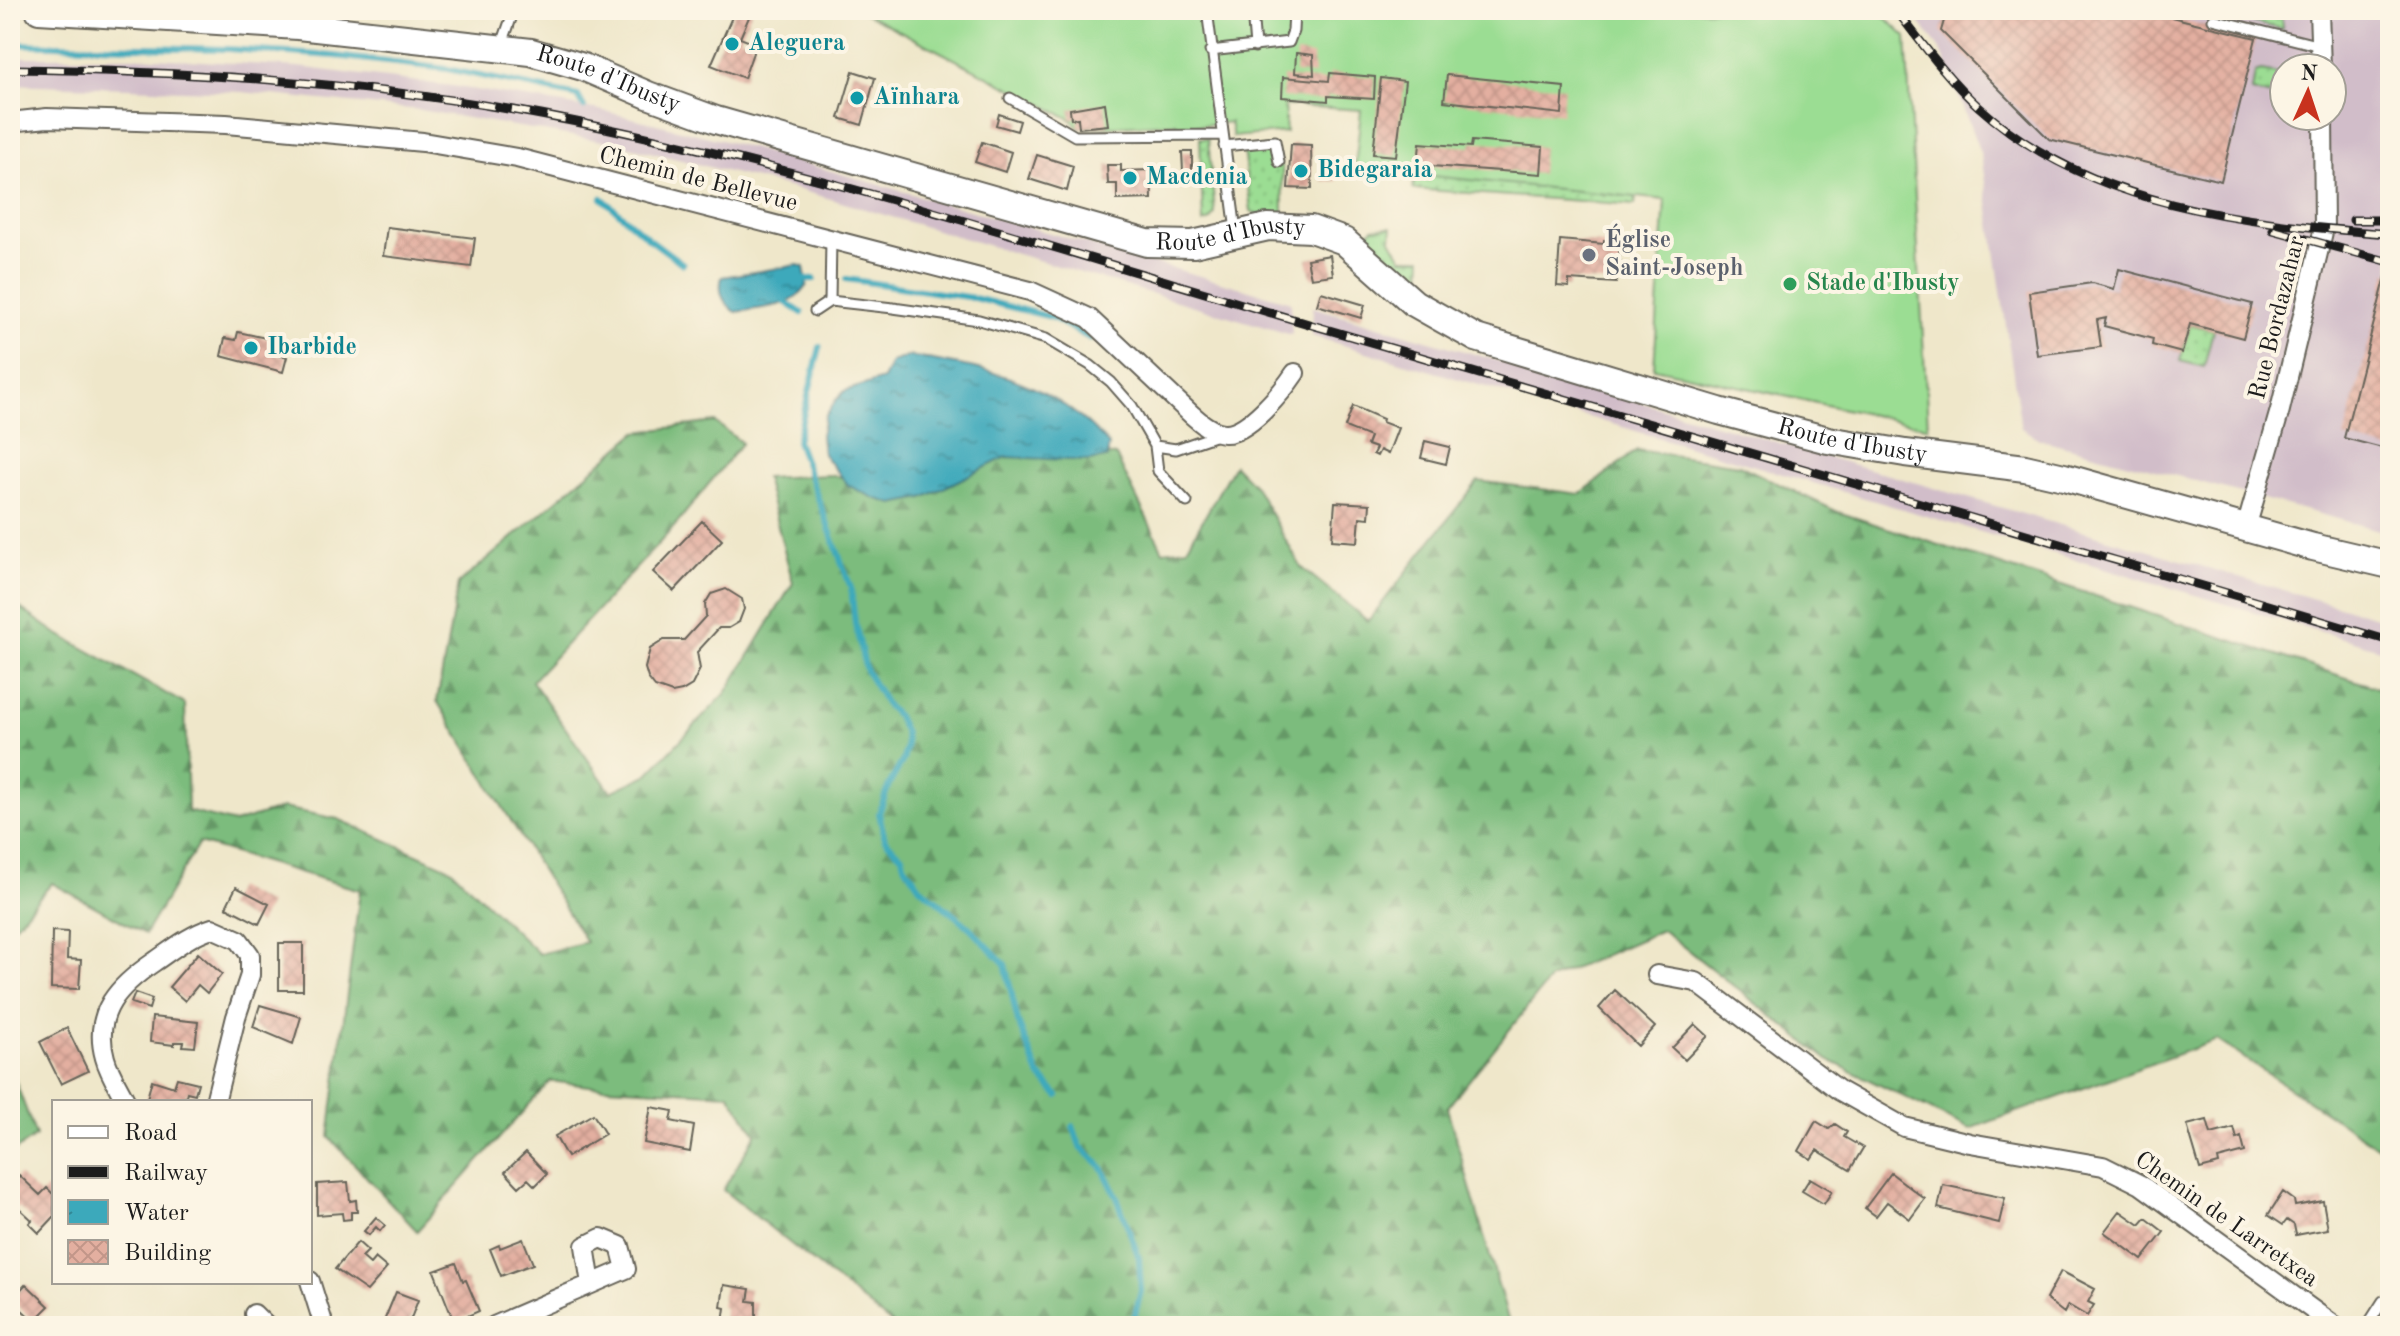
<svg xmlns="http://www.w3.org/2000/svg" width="2400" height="1336" font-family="'Old Standard TT',serif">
	<defs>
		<pattern id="grass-dots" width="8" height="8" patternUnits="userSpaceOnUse" patternTransform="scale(2)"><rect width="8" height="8" fill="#9bdd93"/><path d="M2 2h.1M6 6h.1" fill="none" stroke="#85bd7e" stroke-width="1.8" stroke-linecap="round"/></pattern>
		<pattern id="forest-firs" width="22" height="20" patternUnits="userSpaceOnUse" patternTransform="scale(2)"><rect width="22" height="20" fill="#7cbc7d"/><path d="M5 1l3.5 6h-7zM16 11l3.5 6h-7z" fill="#659866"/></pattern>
		<pattern id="water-ripples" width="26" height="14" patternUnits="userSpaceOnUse" patternTransform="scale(2)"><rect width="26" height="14" fill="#3ca9bb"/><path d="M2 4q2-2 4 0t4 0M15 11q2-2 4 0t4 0" fill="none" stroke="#328997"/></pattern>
		<pattern id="building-cross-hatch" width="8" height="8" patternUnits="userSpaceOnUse" patternTransform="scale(2)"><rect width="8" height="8" fill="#e3afa0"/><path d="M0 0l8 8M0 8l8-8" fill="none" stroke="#c29689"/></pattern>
	</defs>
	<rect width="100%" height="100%" fill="#fcf5e5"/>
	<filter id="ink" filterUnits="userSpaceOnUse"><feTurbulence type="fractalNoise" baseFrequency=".0125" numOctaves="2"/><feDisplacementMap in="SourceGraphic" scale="16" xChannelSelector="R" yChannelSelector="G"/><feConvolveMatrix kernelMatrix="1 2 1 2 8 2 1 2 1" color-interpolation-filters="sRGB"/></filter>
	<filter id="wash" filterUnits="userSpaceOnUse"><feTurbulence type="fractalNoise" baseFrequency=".006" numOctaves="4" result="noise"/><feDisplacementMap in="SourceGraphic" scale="32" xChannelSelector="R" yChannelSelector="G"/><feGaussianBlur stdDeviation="1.8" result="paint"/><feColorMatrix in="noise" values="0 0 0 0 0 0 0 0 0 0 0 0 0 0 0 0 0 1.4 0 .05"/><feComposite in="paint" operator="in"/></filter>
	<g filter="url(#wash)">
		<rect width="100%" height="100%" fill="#efe7ca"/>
		<path fill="#d1bdc9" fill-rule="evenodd" d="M1910,10h480v523l-351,-94 -18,-11 -40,-273 -39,-103zM2284,68h48v48h-48z
			M10,57h129l159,10 154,19 148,24 133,33 558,159 1,33 -492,-145 -186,-47 -194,-33 -178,-18 -232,-8z
			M1313,307l1077,314v31l-1078,-316z"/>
		<path fill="url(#grass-dots)" stroke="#5c7c58" stroke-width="2" d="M2216,10h65l1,19 -67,-15z
			M2261,71l23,4 -2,24 -30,-8 3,-18z
			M1200,138l8,1 7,74 -4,7 -8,3z
			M1243,149l17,-1 9,5 3,12 10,1 1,47 -25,2 -7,-4z
			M1416,168l136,20 84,8 -1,9 -222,-16z
			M1392,227l-1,12 11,19h20l-1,19 -15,-2 -37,-37v-6l4,-4z
			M2190,324l23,6 -9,37 -24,-6z"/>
		<path fill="url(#forest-firs)" stroke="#4c6c4c" stroke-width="2" d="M715,422l27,21 -69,85 -141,153 79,111 36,-17 79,-82 67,-110 -28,-105 65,-3 84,14 91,-42 111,9 47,95 24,-3 47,-83 21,21 46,81 67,54 110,-140 102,13 57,-44 102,15 99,47 552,180v463l-173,-115 -247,89 -142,-69 -166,-130 -112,49 -103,129 63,218h-616l-171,-136 33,-56 -27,-40 -140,-8 -39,-5 -133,150 -88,-94 31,-247 -161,-47 -54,91 -93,-51 -42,48v-330l46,32 129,71 3,107 46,12 49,-15 55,11 113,50 88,85 47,-12 -149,-241 21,-117 179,-152z
			M10,1067l26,69 -26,18z"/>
		<path fill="#9bdd93" stroke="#5c7c58" stroke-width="2" d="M859,10h1018l29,27 22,390 -274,-59 11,-168 -310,-32 6,-58 -77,-5 2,27 -53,5 -3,-15 -53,6 -1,-5 -97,5 -8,-9z"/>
		<path fill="url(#water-ripples)" stroke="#2c626c" stroke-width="2" d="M798,265l6,2 3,18c-15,24 -45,22 -71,27 -12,-8 -18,-20 -14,-35z
			M910,356c82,14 140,23 199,89l-2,13 -18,3 -83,-4 -83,41 -30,6 -19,-6 -25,-12 -26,-32 -2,-19 4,-18 11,-17 9,-9 38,-12 8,-17z"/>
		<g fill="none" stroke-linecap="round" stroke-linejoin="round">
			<path stroke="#3ca9bb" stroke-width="6" d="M10,44l218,5 107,7 112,13 131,27 6,11
				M602,198l46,40 35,26
				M846,279l128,19 77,19 40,22
				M799,280l15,-1
				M785,302l17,11
				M820,347l-23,94 54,147 4,35 11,48 21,35 10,10 8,17 1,13 -3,14 -14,25 -10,28 6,27 17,16 2,8 16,23 50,41 35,36 13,58 21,53 19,21
				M1073,1126l7,20 22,21 15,30 22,61 2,33 -9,35"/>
		</g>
		<g id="blocks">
			<path fill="url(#building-cross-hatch)" d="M735,10h17l-12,28 13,5 -1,3 3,1 -11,31 -33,-13z
				M1947,10h196l113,28 -35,143 -172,-42 -108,-108z
				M1296,53l17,2 1,20 -19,-2z
				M853,71l22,7 -13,47 -23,-7z
				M1330,73l45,4 -1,22 -46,-3v5l-46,-4 1,-20 46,4z
				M1447,75l117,12 -2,27 -118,-13z
				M1381,78l24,3 -9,75 -23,-2z
				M1105,103l3,22 -29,3 -1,-10 -7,1 -1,-10z
				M999,114l21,7 -3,10 -21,-6z
				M1472,141l71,6 -2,27 -123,-9 2,-22 51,4z
				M982,142l29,10 -6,20 -30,-10z
				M1291,144l20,1 1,44 -24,-1z
				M1182,152h10v19h-9z
				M1037,155l36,11 -6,25 -38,-12z
				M1107,165h14v6l30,-1 1,29 -35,1v-16h-9z
				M1322,166l15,1v14h-15z
				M387,227l88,11 -4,29 -88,-11z
				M1560,240l44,4v-4h8v4l7,1 1,20 -4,18 -47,-3v7l-12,-1z
				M1330,255l3,20 -22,3 -4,-19z
				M2119,269l133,35 -9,34 -53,-14 -8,29 -30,-8 1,-6 -49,-13 2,-8 -9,2 4,27 -64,8 -8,-63 63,-9 22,6z
				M2387,272l3,1v177l-46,-12z
				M1321,292l44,13 -4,13 -44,-13z
				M238,332l42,9 -3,14 10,2 -4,15 -62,-16 4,-18 11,2z
				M1353,406l30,13 -1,3 16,6 -10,26 -8,-4 -3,6 -4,-2 3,-6 -9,-3 3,-8 -25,-10z
				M1425,441l25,6 -4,17 -25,-6z
				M1335,502l35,2 -1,14 -9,-1 -2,25 -26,-2z
				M702,521l20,19 -48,51 -21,-19z
				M726,589l16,10 2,10 -5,13 -10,6h-10l-22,24 3,17 -8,16 -10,6 -10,2 -17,-6 -7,-9 -3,-10 5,-19 14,-9h20l22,-24 -1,-12 6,-10z
				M236,887l33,17 -10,20 -33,-17z
				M52,931l16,1 -1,27 14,1 -2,29 -28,-1z
				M279,943h24v47h-24z
				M198,953l24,21 -15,19 -9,-8 -13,16 -16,-14z
				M1615,990l40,37 -17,19 -39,-38z
				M135,993l17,6 -3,10 -18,-6z
				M260,1005l41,12 -8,27 -40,-17z
				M152,1017l46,5 -3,25 -12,-1 1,-4h-10v3l-24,-3z
				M1695,1024l13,12 -23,24 -13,-12z
				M67,1028l21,43 -27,13 -21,-42z
				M177,1078l21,5 -3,11 -8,-2 -3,10h-38l6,-22 22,7z
				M651,1107l22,4 -2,10 23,5 -4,26 -46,-9z
				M593,1114l12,20 -38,23 -12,-21z
				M2207,1120l4,14 23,-6 3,11 4,-2 4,15 -27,7 1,5 -19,5 -13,-44z
				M1816,1121l13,8 6,-5 12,8 -3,5 19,11 -13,22 -33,-20 -6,9 -12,-8z
				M526,1152l21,22 -12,12 -7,-7 -9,8 -14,-15z
				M1891,1173l34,26 -15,20 -23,-17 -11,14 -11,-8z
				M19,1175l21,20 7,-7 7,7v22l-15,16 -10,-10 3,-3 -14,-13 -3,2 -5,-5v-13l3,-4 -3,-2z
				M1810,1178l22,13 -8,13 -22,-13z
				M348,1182l2,19 6,-1 1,12h-6v7l-8,1 -1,-7 -25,2v-31z
				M1943,1185l62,13 -6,25 -61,-15z
				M2283,1192l11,8 1,6 28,-5 5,28 -32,6 -2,-10 -7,-5 -4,5 -15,-10z
				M2120,1211l20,14 6,-7 18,14 -22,28 -38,-28z
				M376,1217l9,8 -5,6 -4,-4 -7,8 -5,-4z
				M523,1239l10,25 -32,12 -11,-27 9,-4 1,3z
				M358,1242l10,9 -6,6 8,7 5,-6 12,10 -20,23 -32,-22z
				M456,1263l7,18 3,-1 13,31 -25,11 -20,-51z
				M2061,1271l34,18 -7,13 6,3 -7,11 -19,-11 -4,8 -18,-14z
				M26,1284l23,22 -15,15 -23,-21z
				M724,1285l26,4 -2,12 8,1v24l-33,-4 2,-14 -4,-1z
				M396,1292l22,8 -10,26h-11l-13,-5z"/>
		</g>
	</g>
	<g filter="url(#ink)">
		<use href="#blocks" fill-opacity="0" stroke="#666359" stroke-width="2"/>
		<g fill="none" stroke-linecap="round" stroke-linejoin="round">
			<g stroke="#666359" stroke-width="13">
				<path id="lane" d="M1207,10l29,221
					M1252,10l3,37
					M2213,19l107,27
					M501,47l13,-37
					M1210,51l79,-9 4,-11 1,-21
					M1010,98l65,38 147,-1
					M1224,146l51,-5 4,21
					M830,301l1,-62
					M815,311l15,-10 63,7 86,12 67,19 44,26 21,17 21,24 23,40 3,25 29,31
					M1155,446l21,3 41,-14
					M2367,1326l16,-25"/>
			</g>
			<g stroke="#666359" stroke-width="22">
				<path id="street" d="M2319,10l2,58
					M10,122l37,-4 179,6 197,18 94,16 513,133 59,27 102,96c9,8 20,18 33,19 23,2 59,-42 71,-60
					M2246,528l34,-118 44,-182 -1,-112
					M1657,975l39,7 144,109 64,36 66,16 133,23 38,19 194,141
					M126,1102c-7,-14 -17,-29 -21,-44 -13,-46 15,-73 49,-96 19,-13 36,-27 58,-34l27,12 11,15v20l-14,42 -21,85
					M310,1281l14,45
					M254,1314l12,12
					M494,1326l132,-57 -6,-23 -19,-8 -16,8 6,38"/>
			</g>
			<g stroke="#666359" stroke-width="30">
				<g id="secondary">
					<path id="s1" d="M39,10l259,16 233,26 52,15 65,28 68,25 431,123 46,1 75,-17 43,2 33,12 70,62 62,35 243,73 109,29 77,13 120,15 39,9 249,70 77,18"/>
				</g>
			</g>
			<use href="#lane" stroke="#fff" stroke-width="9"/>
			<use href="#street" stroke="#fff" stroke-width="18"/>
			<use href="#secondary" stroke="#fff" stroke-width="26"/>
			<g stroke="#1c1c1c" stroke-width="9">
				<path id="rail" d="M1896,10c26,33 51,68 83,97 112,101 268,116 411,127
					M10,69c169,2 337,12 504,41 271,49 534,137 798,215 359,105 719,210 1078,316
					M2353,220h37
					M2273,230l117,32"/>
			</g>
			<use href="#rail" stroke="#fcf5e5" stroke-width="6" stroke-dasharray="18" stroke-linecap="butt"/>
		</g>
	</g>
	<g fill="#0f9aa8" stroke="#fcf5e5" stroke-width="3">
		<circle cx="732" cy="44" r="8"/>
		<circle cx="857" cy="98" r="8"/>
		<circle cx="1301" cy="171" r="8"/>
		<circle cx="1130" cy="178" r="8"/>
		<circle cx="251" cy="348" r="8"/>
	</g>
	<circle fill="#6b7280" stroke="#fcf5e5" stroke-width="3" cx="1589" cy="255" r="8"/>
	<circle fill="#2e9e5b" stroke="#fcf5e5" stroke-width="3" cx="1790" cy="284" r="8"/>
	<g text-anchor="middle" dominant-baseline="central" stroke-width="8" stroke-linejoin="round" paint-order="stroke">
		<g font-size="24" font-weight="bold" fill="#0d838f" stroke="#fcf5e5" text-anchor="start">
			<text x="748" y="44">Aleguera</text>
			<text x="873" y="98">Aïnhara</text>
			<text x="1317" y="171">Bidegaraia</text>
			<text x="1146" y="178">Macdenia</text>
			<text x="267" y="348">Ibarbide</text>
		</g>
		<g font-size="24" fill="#1c1c1c" stroke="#fcf5e5">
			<text stroke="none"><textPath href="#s1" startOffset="576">Route d'Ibusty</textPath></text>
			<text transform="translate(698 180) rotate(14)">Chemin de Bellevue</text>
			<text stroke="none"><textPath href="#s1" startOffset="1224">Route d'Ibusty</textPath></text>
			<text transform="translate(2278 318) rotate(-76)">Rue Bordazahar</text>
			<text stroke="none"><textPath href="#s1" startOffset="1896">Route d'Ibusty</textPath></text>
			<text transform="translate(2226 1220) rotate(35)">Chemin de Larretxea</text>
		</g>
		<g font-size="24" font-weight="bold" fill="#5b616d" stroke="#fcf5e5" text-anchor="start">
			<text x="1605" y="241">Église<tspan x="1605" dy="28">Saint-Joseph</tspan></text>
		</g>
		<g font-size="24" font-weight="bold" fill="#27864d" stroke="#fcf5e5" text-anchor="start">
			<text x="1806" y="284">Stade d'Ibusty</text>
		</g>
	</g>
	<rect width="2400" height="1336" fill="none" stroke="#fcf5e5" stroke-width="40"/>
	<rect x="52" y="1100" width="260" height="184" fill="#fcf5e5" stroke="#a29e95" stroke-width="2"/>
	<rect x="68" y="1126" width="40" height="12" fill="#ffffff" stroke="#a29e95" stroke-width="2"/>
	<text x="124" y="1140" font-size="24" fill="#1c1c1c">Road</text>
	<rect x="68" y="1166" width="40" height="12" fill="#1c1c1c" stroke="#a29e95" stroke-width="2"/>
	<text x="124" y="1180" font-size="24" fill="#1c1c1c">Railway</text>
	<rect x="68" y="1200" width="40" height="24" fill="url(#water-ripples)" stroke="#a29e95" stroke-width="2"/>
	<text x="124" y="1220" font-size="24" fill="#1c1c1c">Water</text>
	<rect x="68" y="1240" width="40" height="24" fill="url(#building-cross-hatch)" stroke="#a29e95" stroke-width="2"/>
	<text x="124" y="1260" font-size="24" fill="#1c1c1c">Building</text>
	<g transform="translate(2308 92) rotate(3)"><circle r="38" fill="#fcf5e5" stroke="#a29e95" stroke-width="2"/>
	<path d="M0-6L14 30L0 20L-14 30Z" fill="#c8321e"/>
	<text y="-12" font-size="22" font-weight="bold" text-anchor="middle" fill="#1c1c1c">N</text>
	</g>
</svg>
